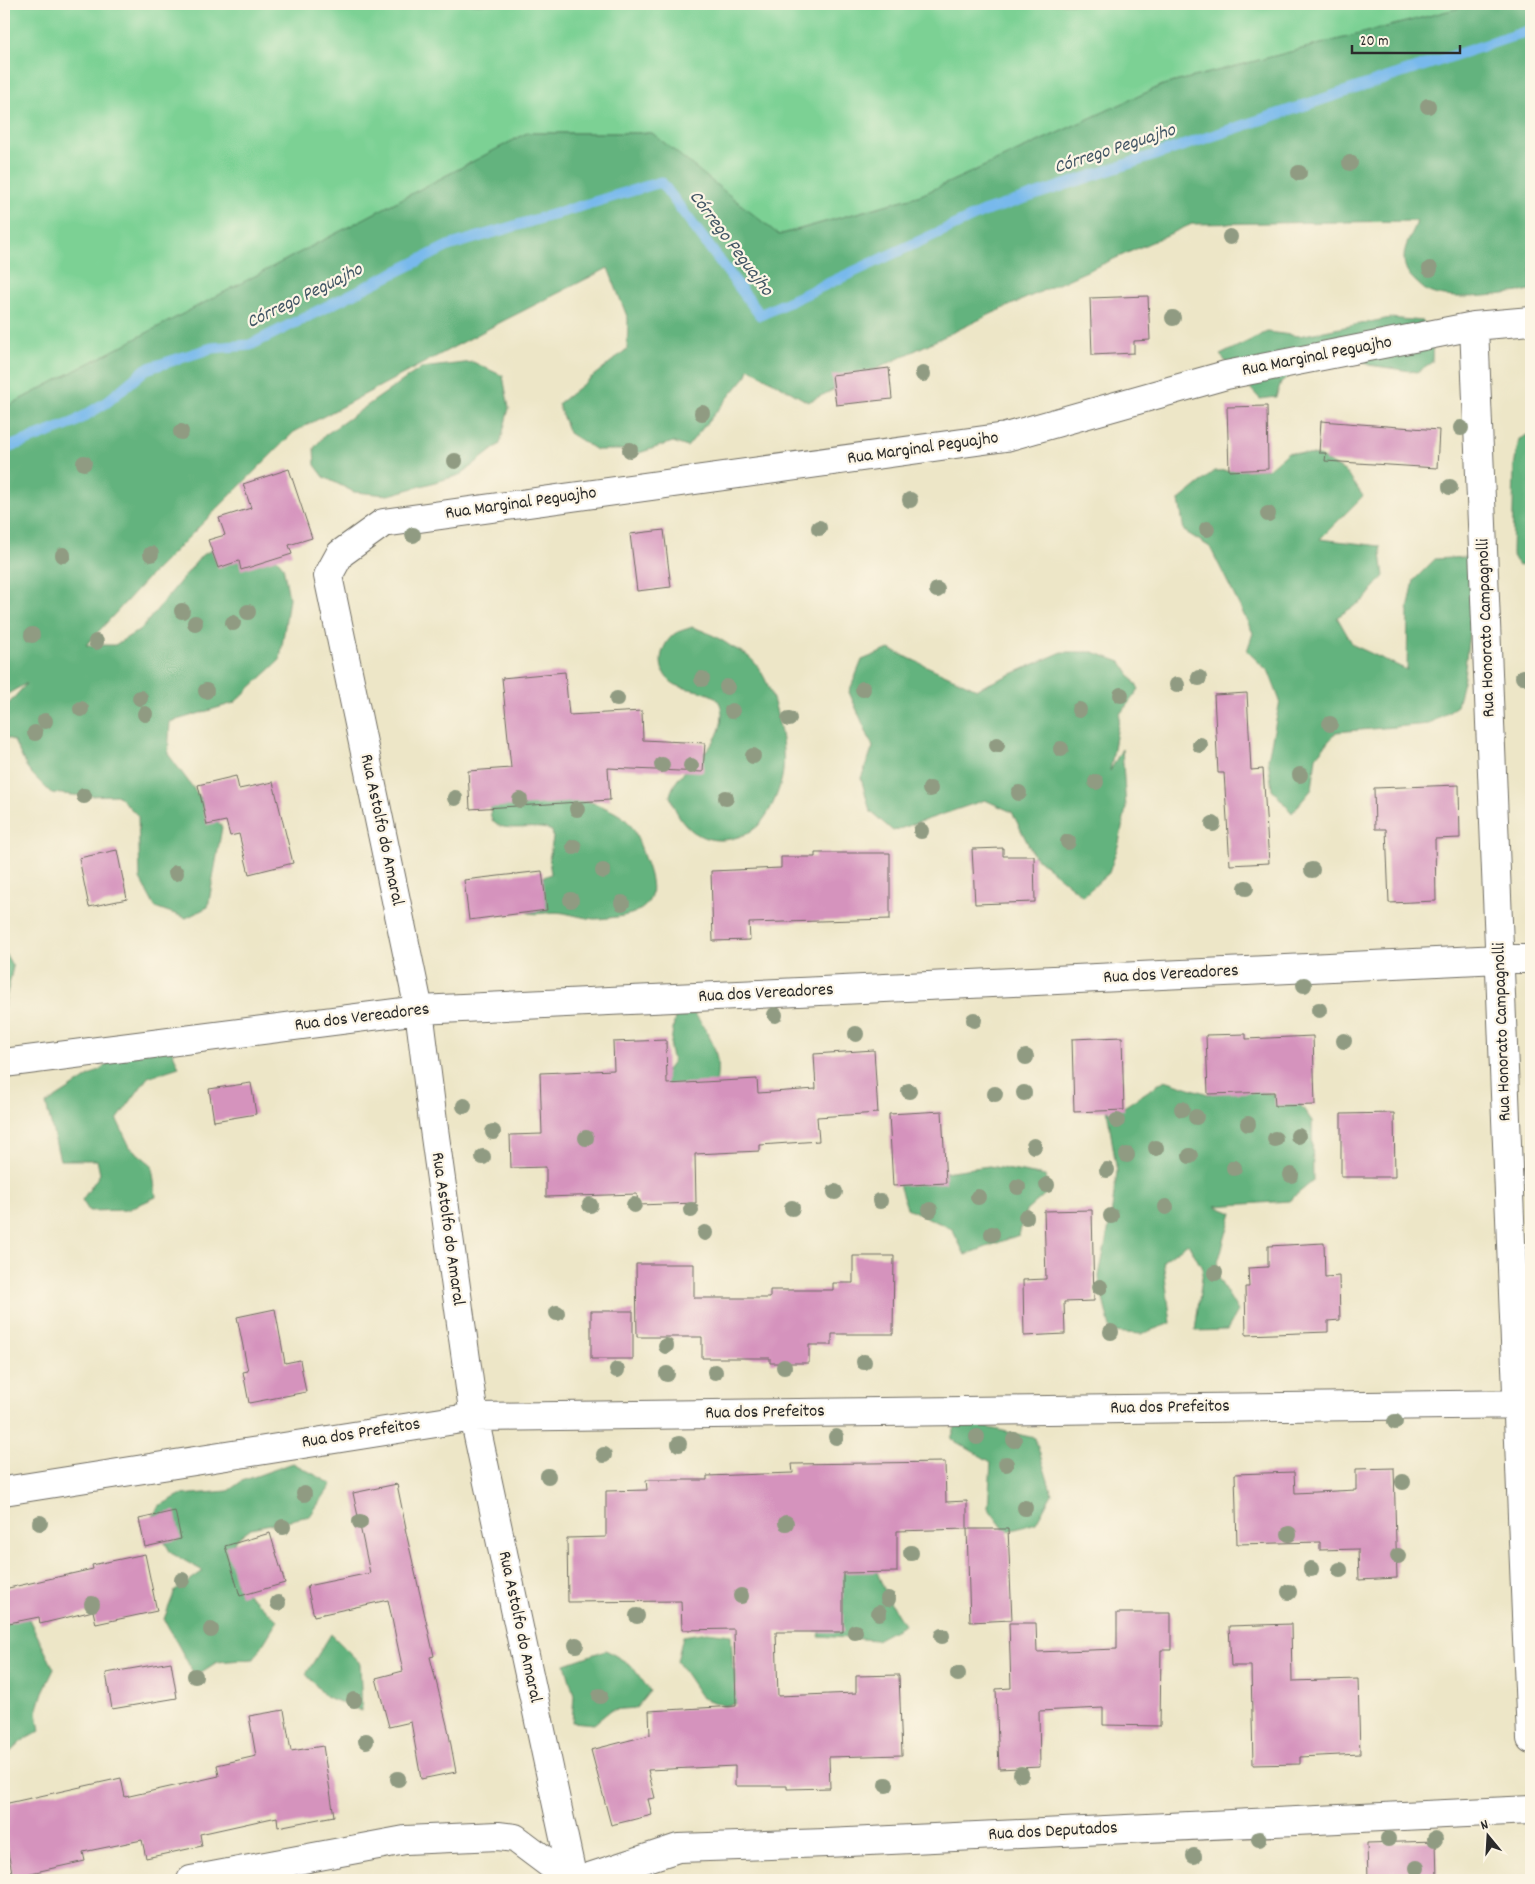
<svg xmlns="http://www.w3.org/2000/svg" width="1535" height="1884" font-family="Dekko,sans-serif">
	<rect width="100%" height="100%" fill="#fcf5e5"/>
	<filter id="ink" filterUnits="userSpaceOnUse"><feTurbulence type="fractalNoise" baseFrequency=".02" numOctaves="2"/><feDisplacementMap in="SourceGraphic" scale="10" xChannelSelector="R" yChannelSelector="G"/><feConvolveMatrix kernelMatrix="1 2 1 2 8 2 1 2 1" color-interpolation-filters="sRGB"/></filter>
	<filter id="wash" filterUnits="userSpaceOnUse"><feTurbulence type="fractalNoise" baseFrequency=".0096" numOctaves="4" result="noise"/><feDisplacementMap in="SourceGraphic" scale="20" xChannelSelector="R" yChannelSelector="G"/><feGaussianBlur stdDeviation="1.12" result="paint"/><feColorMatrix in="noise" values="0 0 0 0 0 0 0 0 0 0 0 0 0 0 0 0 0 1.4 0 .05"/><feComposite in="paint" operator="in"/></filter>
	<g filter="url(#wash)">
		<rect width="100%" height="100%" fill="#ede6c7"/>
		<path fill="#7bd194" stroke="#537e60" d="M4,4h1471l-312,81 -242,110 -143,40 -126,-102h-125l-523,275z"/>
		<path fill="#64b37e" stroke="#486f54" d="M1475,4h56v286c-23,4 -84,13 -104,1 -4,-2 -8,-7 -12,-10 -7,-7 -11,-13 -11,-23 0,-14 9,-24 13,-37l-225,3 -201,90 -183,88 -59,-34 -2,7 -60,72 -14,-5 -34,11 -9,-3h-34l-27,-17 -11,-29 69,-55 1,-30 -20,-51 -107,54 -207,110 -148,148 -60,65h29l26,-16 61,-74 26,-13h33l22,24 6,32 -9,62 -46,43 -64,19 -2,32 54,73 -14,80 -22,11 -31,-11 -15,-28 -2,-63 -21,-21 -33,1 -33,-3 -23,-23 -14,-29 -10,-5v-27l23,-26 -23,13v-288l523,-275h125l127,102 142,-40 242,-110z
			M1390,318l33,3 10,13 -1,28 -15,10 -48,-7 -30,-18 -29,11 -29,24 -5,15 -16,2 -40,-44 47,-23 32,4z
			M473,362l30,14 6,32 -9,36 -40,31 -71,20 -35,-3 -30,-15 -9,-12 -1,-17 11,-13 96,-67z
			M1531,433v130l-12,3 -7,-12 2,-88 5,-27z
			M1288,452l31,4 27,16 17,24 -43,43 60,7 4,30 -20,24 -27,17 16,28 54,25 1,-60 6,-30 21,-21 31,-2 8,30 -10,90 -7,29 -28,18 -93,8 -20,25 -4,32 -20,24 -20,-24 -4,-30 12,-58 -11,-29 -22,-21 6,-18 -43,-86 -26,-16 -5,-31 36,-29 53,-2z
			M692,627c16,5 27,11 40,20 6,3 12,6 17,10 24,19 37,84 34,114 -2,16 -10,36 -20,49 -5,8 -16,14 -25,17 -35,11 -58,-9 -68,-41 6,-31 51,-40 52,-81 0,-7 -2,-15 -9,-19 -11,-6 -26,-6 -37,-11 -19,-10 -19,-33 -5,-48 5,-6 14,-7 21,-10z
			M889,649l88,40 85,-37h31l28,10 18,27 -19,25 -10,57 12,-22 4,59 -7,35 -10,30 -26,23 -49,-40 -22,-44 -27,-12 -92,31 -23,-20 -9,-33 12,-31 -24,-55 13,-32z
			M580,798c15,6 33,11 45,21 12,10 15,28 20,41 13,33 9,52 -28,57 -8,1 -16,2 -23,2 -10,-1 -20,-4 -30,-6 -21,-3 -26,6 -48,-5l21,-33 7,2 7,-3 -2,-14 4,-22 -1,-7c-21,-11 -71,12 -60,-29z
			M4,951l9,16 -9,40z
			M695,1014c17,25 26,39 21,70l-127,15 72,-20 12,-17 -3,-13 5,-33z
			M171,1048l8,19 -31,10 -31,43 13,27 22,18 4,32 -29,13 -38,1 -7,-11 18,-26 -3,-14h-37l-14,-56 82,-53z
			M1165,1080l43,14 26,-4 60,6 18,25 1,60 -24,20 -74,5 17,7 -17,60 23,38 -11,19 -32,1 8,-61 -15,-27 -25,18 8,62 -30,11 -30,-2 -11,-45 -1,-11 12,-60 6,-44 -10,-62 6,4z
			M989,1166l56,10 6,13 -25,22 -7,24 -54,20 -13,-26 -45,-21 -8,-23 7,-8z
			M956,1424h15l64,14 17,56 -16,29 -30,9 -18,-24 3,-46 -40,-23z
			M293,1463l39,21 -22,32 -59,12 -17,13 2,43 42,36 -24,39 -37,3 -22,14 -31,-57 11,-28 28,-20 -32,-18 -20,-34 8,-13 21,-11 48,-4 14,-10z
			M871,1557l17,42 16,26 -28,15 -57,-4 24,-72z
			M26,1613l28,56 -11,23 -6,20 3,19 -18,10 -18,17v-137z
			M707,1632l24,3 2,34 22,16 -11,17 -20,4 -22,-8 -25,-37 6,-25z
			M331,1634l29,29 2,48 -37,-15 -19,-22z
			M606,1650l25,15 19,26 -14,17 -25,2 -17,14 -22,-2 2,-27 -9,-31z"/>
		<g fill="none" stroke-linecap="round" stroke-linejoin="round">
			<path stroke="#78b9ec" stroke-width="11" d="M4,449l69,-26 34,-21 39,-33 66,-21 38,-3 198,-99 213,-64 99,133 223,-103 548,-182"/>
		</g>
		<g id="blocks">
			<path fill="#d593bd" d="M1148,296l2,44 -16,1v12l-42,2 -2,-57z
				M889,368l3,31 -56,6 -4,-30z
				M1267,406l1,63 -39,2 -2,-64z
				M1321,421l118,9 -2,38 -112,-7 1,-8h-7z
				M289,469l23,69 -23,7 3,9 -51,16 -2,-9 -21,7 -10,-28 17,-5 -6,-17 32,-10 -8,-24z
				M664,530l7,57 -34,4 -7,-57z
				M565,672l4,43 73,-4 1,29 62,3 -2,29 -95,-4 2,32 -140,9 -2,-38 43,-3 -9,-90z
				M1247,693l4,77 12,-1 6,94 -39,2 -6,-92h-6l-4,-78z
				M236,776l3,13 34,-7 20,81 -44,11 -10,-40 -9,2 -4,-15 -19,4 -9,-40z
				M1459,785l1,53 -25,1 1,62 -47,2 -3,-74h-11l-1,-41z
				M1003,848v8h31l1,46 -60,2 -3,-55z
				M117,850l10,49 -38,8 -10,-49z
				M815,853h75v66l-141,4 1,17 -37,1 -2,-70 70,-3v-11h34z
				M542,871l5,39 -78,10 -5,-40z
				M1246,1034v5l67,-3 2,69 -40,1 -1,-14 -66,2 -2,-59z
				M1122,1037l2,73 -50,2 -2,-73z
				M666,1040l1,44 90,-5 1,14 58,-4 -2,-35 60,-4 4,63 -61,4 2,24 -59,4v6l-65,3 1,49 -58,2 -1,-11 -91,3v-30l-35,1 -1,-33 32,-1 -2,-61 74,-3 -1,-28z
				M251,1083l5,31 -42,7 -5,-32z
				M942,1111l4,72 -53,3 -4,-72z
				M1394,1113l1,64h-54v-63z
				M1092,1210l2,91 -30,1 1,32 -41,2 -1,-56 23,-1 -2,-68z
				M1324,1243l1,34 14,-1 1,44 -12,1v11l-82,3 -1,-48h4l-1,-19 20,-1v-21z
				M853,1256h41l-1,78h-61v11h-23v18h-39v-5h-68v-21h-65l-1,-73h58v34h76v-8h63v-7h20z
				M275,1309l10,54 15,-3 6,32 -57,11 -6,-31 5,-1 -11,-54z
				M591,1311h42v48h-42z
				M945,1462l1,40 21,-1v28l-70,2v41l-54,1v59h-67l2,64 78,-3v-17l43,-1 3,80 -73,2 1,31 -43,1v-3h-52v-20l-87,4 7,28 -7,1 4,16 -41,10 -20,-75 59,-15 -1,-24 87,-5 -2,-77 -52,1 -1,-29 -113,1 -1,-64 39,-1v-46l41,-1 -1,-10h61v-4l86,-3 -1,-9z
				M1394,1468l3,110 -38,2 -1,-31 -38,1v-8l-83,2 -2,-70 59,-2 1,21 61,-3v-21z
				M397,1484l9,44h-1l29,128 -4,1 18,72 8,43 -35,7 -10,-57 -22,5 -13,-49 27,-7 -15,-71 -74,16 -7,-30 63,-13 -17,-80z
				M175,1511l6,28 -36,8 -6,-28z
				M967,1529h41l4,91 -42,2z
				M270,1533l15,50 -45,13 -15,-50z
				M145,1554l12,57 -61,13 -3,-13 -53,13 -1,-7 -35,7v-35l89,-20 -1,-4z
				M1117,1613h54v37h-10l-1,76 -57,-1v-17l-64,3 1,56 -41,2 -3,-80 15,-1 -2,-65h27l1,29 80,-3z
				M1291,1624l1,57 66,-2 2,75 -60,3v7l-47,1 -2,-99h-20l-2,-40z
				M171,1662l6,36 -65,11 -6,-36z
				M284,1710l7,41 32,-5 11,70 -56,11 -1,-10 -77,17 2,12 -56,12 -4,-18 -59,12 2,9 -72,16 -9,-45v-28l117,-26 4,19 94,-21 -2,-11 39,-9 -7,-40z
				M1436,1841l1,39h-69l-1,-37z"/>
		</g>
	</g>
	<g filter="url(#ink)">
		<use href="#blocks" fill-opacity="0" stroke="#6f6c62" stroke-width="1"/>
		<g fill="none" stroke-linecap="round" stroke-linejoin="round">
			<g stroke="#6f6c62" stroke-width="30">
				<path id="minor" d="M1474,326l57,1413
					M4,1063l415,-53 1081,-51h31
					M4,1491l470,-74 1057,-13
					M191,1880l214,-40 93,-4 17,2 56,42
					M573,1880l-99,-463 -41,-295 -14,-112 -91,-434 12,-22 43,-31 623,-86 220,-62 248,-49 57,-5
					M580,1880l98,-32 149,-5 704,-33"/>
			</g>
			<path stroke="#6f6c62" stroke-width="3" stroke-dasharray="1 4" stroke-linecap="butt" d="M143,5v-1"/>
			<use href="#minor" stroke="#fff" stroke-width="28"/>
		</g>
		<g fill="#909b82">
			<circle cx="1428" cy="106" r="8"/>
			<circle cx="1350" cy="163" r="8"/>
			<circle cx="1299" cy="173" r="8"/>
			<circle cx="1230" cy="237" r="8"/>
			<circle cx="1430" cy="269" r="8"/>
			<circle cx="1173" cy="318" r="8"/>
			<circle cx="923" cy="374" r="8"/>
			<circle cx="702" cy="413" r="8"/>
			<circle cx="1461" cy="428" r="8"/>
			<circle cx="181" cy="432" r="8"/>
			<circle cx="630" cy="450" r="8"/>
			<circle cx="455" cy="461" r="8"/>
			<circle cx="84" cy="463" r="8"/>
			<circle cx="1450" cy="487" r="8"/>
			<circle cx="910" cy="500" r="8"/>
			<circle cx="1268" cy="514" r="8"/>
			<circle cx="819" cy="528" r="8"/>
			<circle cx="1207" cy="529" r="8"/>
			<circle cx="413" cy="535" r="8"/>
			<circle cx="151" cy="554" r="8"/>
			<circle cx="63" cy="555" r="8"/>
			<circle cx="937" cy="590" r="8"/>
			<circle cx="182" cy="611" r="8"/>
			<circle cx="248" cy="612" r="8"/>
			<circle cx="195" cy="623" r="8"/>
			<circle cx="233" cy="623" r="8"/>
			<circle cx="32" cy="635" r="8"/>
			<circle cx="96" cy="642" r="8"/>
			<circle cx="1523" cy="677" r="8"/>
			<circle cx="1199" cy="678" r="8"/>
			<circle cx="702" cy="679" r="8"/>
			<circle cx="1177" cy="685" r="8"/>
			<circle cx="727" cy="687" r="8"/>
			<circle cx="863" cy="689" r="8"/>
			<circle cx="206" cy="691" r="8"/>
			<circle cx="1121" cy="695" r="8"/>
			<circle cx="140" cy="698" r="8"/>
			<circle cx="617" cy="699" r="8"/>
			<circle cx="81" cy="709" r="8"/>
			<circle cx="1079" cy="710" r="8"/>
			<circle cx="732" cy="711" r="8"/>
			<circle cx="145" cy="714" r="8"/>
			<circle cx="789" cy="719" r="8"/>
			<circle cx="45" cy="721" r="8"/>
			<circle cx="1330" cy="724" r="8"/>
			<circle cx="35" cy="733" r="8"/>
			<circle cx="997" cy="745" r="8"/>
			<circle cx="1200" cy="745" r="8"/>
			<circle cx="1061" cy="749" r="8"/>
			<circle cx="753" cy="756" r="8"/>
			<circle cx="662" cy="765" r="8"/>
			<circle cx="691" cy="766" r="8"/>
			<circle cx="1300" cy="775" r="8"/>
			<circle cx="1096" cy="782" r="8"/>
			<circle cx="930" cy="789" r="8"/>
			<circle cx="1019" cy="793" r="8"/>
			<circle cx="84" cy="796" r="8"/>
			<circle cx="455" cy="798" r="8"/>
			<circle cx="726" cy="798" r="8"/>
			<circle cx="520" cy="800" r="8"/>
			<circle cx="577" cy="809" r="8"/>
			<circle cx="1213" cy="824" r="8"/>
			<circle cx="921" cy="831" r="8"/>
			<circle cx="1068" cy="842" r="8"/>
			<circle cx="574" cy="847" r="8"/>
			<circle cx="1312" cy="870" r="8"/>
			<circle cx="603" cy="871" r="8"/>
			<circle cx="176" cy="873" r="8"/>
			<circle cx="1246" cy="888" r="8"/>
			<circle cx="571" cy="900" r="8"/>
			<circle cx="622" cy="903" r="8"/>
			<circle cx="1304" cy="985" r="8"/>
			<circle cx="1319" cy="1010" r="8"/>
			<circle cx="775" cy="1015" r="8"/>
			<circle cx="974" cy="1020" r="8"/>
			<circle cx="856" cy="1034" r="8"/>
			<circle cx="1344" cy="1041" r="8"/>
			<circle cx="1026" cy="1057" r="8"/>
			<circle cx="909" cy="1091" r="8"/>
			<circle cx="1024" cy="1093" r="8"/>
			<circle cx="995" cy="1094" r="8"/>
			<circle cx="464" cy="1106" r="8"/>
			<circle cx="1182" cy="1109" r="8"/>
			<circle cx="1196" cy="1117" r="8"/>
			<circle cx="1117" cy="1121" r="8"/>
			<circle cx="1248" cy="1124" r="8"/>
			<circle cx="493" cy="1132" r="8"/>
			<circle cx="1298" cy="1136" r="8"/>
			<circle cx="586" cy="1138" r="8"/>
			<circle cx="1275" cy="1139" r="8"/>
			<circle cx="1034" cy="1146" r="8"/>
			<circle cx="1156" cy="1148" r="8"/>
			<circle cx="1127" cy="1155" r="8"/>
			<circle cx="1190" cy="1156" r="8"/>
			<circle cx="483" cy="1157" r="8"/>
			<circle cx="1234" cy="1168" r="8"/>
			<circle cx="1107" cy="1170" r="8"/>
			<circle cx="1291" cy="1175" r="8"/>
			<circle cx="1047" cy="1185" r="8"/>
			<circle cx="1018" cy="1187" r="8"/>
			<circle cx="835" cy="1192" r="8"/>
			<circle cx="978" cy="1197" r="8"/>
			<circle cx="880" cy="1201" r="8"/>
			<circle cx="590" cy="1205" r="8"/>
			<circle cx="634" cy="1205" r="8"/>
			<circle cx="1166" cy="1207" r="8"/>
			<circle cx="792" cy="1208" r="8"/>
			<circle cx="691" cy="1210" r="8"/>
			<circle cx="930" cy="1210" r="8"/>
			<circle cx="1111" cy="1216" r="8"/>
			<circle cx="1026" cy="1217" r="8"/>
			<circle cx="705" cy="1233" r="8"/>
			<circle cx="992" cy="1234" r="8"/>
			<circle cx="1215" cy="1273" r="8"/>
			<circle cx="1100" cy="1287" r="8"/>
			<circle cx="557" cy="1313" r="8"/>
			<circle cx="1111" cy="1332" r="8"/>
			<circle cx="666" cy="1346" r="8"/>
			<circle cx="864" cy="1362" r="8"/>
			<circle cx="784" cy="1367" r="8"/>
			<circle cx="617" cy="1370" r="8"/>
			<circle cx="715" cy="1372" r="8"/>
			<circle cx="667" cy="1374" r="8"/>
			<circle cx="1395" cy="1422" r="8"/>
			<circle cx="836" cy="1437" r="8"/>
			<circle cx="977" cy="1437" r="8"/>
			<circle cx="1014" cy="1440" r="8"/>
			<circle cx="679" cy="1444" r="8"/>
			<circle cx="604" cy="1455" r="8"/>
			<circle cx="1006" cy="1464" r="8"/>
			<circle cx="548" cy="1476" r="8"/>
			<circle cx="1403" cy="1482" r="8"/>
			<circle cx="304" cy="1494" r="8"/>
			<circle cx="1025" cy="1508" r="8"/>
			<circle cx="360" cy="1522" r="8"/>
			<circle cx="40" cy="1523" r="8"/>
			<circle cx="786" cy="1523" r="8"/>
			<circle cx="283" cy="1527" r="8"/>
			<circle cx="1289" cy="1534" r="8"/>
			<circle cx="911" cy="1553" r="8"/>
			<circle cx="1398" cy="1556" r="8"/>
			<circle cx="1311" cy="1569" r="8"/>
			<circle cx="1340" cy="1570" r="8"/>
			<circle cx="182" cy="1580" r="8"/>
			<circle cx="1289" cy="1592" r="8"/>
			<circle cx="741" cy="1596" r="8"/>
			<circle cx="888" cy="1599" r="8"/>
			<circle cx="278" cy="1603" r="8"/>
			<circle cx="92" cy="1604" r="8"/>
			<circle cx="879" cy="1613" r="8"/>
			<circle cx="637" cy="1616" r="8"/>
			<circle cx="211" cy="1630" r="8"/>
			<circle cx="855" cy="1632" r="8"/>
			<circle cx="942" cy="1636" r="8"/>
			<circle cx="576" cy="1645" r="8"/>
			<circle cx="958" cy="1674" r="8"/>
			<circle cx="195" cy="1676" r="8"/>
			<circle cx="600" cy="1696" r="8"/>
			<circle cx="354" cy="1700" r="8"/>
			<circle cx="366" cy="1741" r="8"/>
			<circle cx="1021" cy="1774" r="8"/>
			<circle cx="398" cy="1779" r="8"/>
			<circle cx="886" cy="1785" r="8"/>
			<circle cx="1259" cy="1839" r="8"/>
			<circle cx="1388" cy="1839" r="8"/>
			<circle cx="1435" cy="1839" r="8"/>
			<circle cx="1194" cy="1856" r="8"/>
			<circle cx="1417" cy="1868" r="8"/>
		</g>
	</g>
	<g text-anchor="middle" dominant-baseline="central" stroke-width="4.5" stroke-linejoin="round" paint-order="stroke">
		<g font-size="18" fill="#2b2b2b" stroke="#fcf5e5">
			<text transform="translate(1317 357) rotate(-11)">Rua Marginal Peguajho</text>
			<text transform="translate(923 449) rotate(-8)">Rua Marginal Peguajho</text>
			<text transform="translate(521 504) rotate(-8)">Rua Marginal Peguajho</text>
			<text transform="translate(1487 628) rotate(-92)">Rua Honorato Campagnolli</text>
			<text transform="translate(381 830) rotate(78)">Rua Astolfo do Amaral</text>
			<text transform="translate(1171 975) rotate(-3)">Rua dos Vereadores</text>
			<text transform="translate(766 994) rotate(-3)">Rua dos Vereadores</text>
			<text transform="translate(362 1018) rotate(-7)">Rua dos Vereadores</text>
			<text transform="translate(1503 1032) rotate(-92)">Rua Honorato Campagnolli</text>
			<text transform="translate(447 1229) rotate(82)">Rua Astolfo do Amaral</text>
			<text transform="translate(1170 1408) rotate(-1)">Rua dos Prefeitos</text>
			<text transform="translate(765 1413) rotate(-1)">Rua dos Prefeitos</text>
			<text transform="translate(361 1434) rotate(-9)">Rua dos Prefeitos</text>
			<text transform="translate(519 1627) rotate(78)">Rua Astolfo do Amaral</text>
			<text transform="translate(1053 1832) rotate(-3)">Rua dos Deputados</text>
		</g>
		<g font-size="19" font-style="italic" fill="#425665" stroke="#fcf5e5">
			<text transform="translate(1115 150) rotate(-18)">Córrego Peguajho</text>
			<text transform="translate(730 244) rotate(53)">Córrego Peguajho</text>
			<text transform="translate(305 297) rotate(-26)">Córrego Peguajho</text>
		</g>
	</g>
	<rect width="1535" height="1884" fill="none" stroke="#fcf5e5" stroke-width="20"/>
	<g transform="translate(1488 1836) rotate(342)" stroke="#fcf5e5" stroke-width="4" paint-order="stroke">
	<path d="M0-4L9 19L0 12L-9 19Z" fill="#2b2b2b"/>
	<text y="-8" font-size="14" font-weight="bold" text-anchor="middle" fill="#2b2b2b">N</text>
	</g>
	<path d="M1352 45v8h108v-8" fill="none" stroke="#2b2b2b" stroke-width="2.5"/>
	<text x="1360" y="45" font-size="15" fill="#2b2b2b" stroke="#fcf5e5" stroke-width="4" paint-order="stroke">20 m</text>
</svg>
